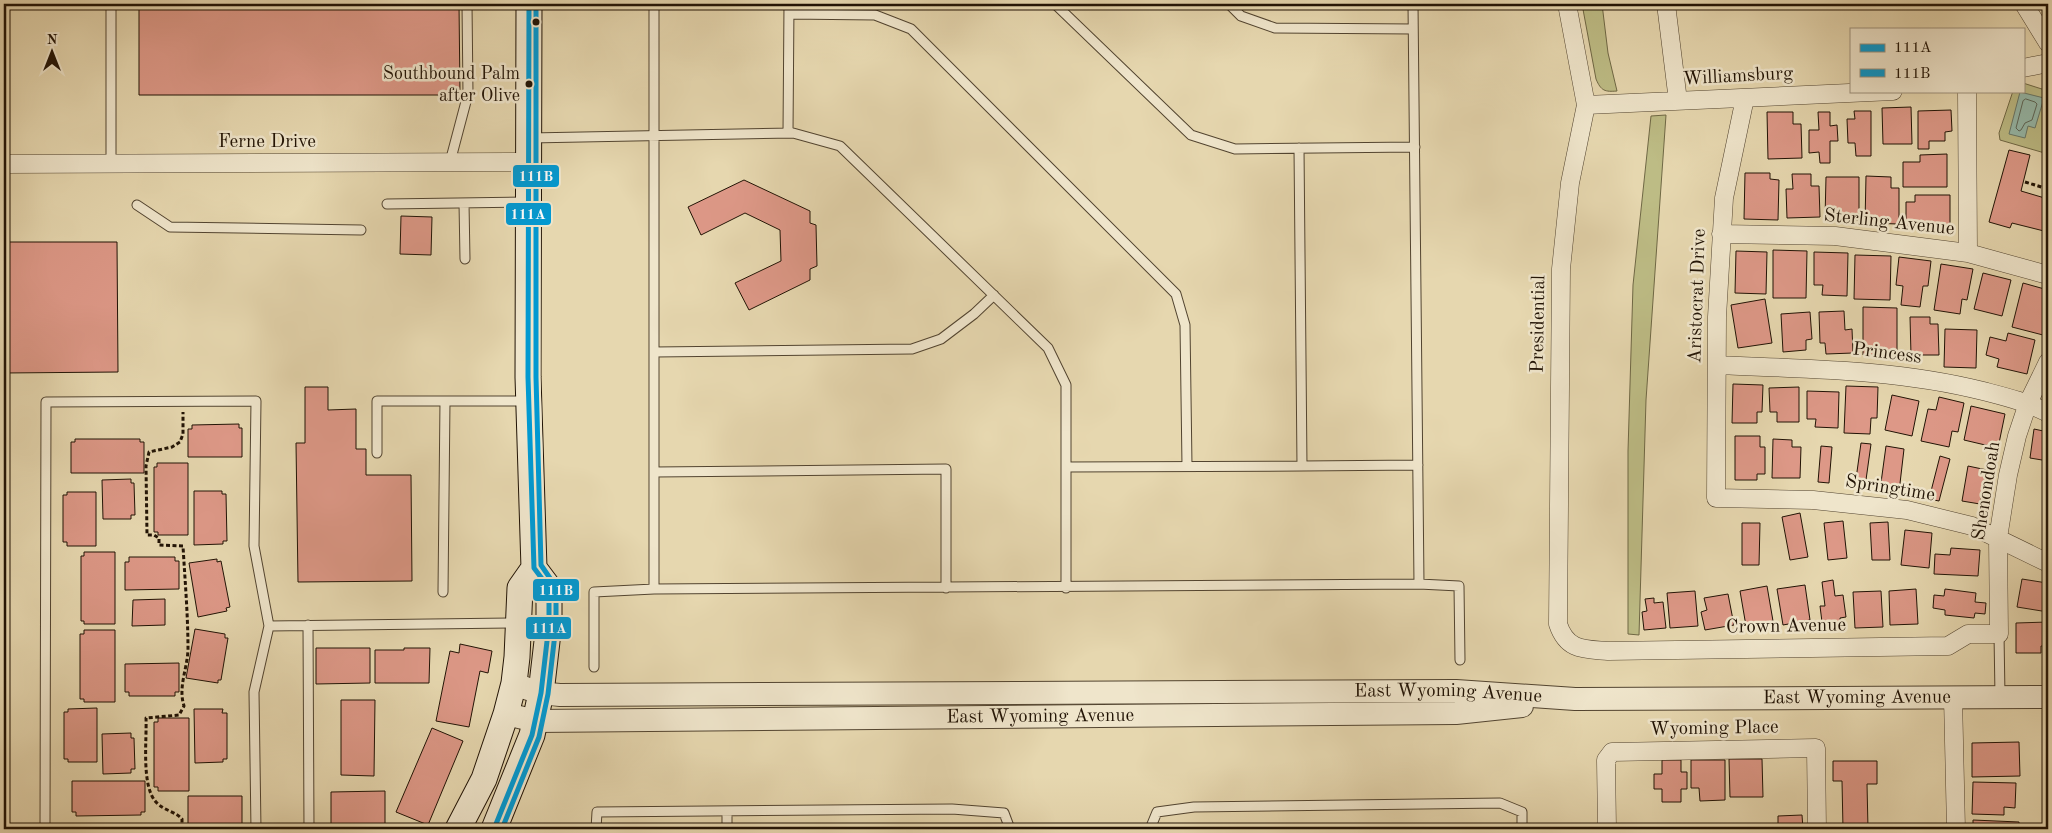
<svg xmlns="http://www.w3.org/2000/svg" width="2052" height="833" font-family="'Old Standard TT',serif">
	<rect width="100%" height="100%" fill="#e6d7af"/>
	<filter id="stains"><feTurbulence type="fractalNoise" baseFrequency=".004" numOctaves="4"/><feColorMatrix values="0 0 0 0 .2 0 0 0 0 .09 0 0 0 0 .02 0 0 0 .5 -.17"/></filter>
	<radialGradient id="worn" r=".72"><stop offset=".6" stop-color="#630" stop-opacity="0"/><stop offset="1" stop-color="#630" stop-opacity=".3"/></radialGradient>
	<path fill="#bdbc85" stroke="#6f6845" d="M1582,4h20l6,49 9,38c-12,1 -16,0 -21,-12z
		M2023,83l25,8v63l-48,-14 -1,-7 14,-42h10z
		M1666,115l-20,285 -7,235 -11,-1v-183l5,-166 18,-169z"/>
	<path fill="#96baab" stroke="#677769" d="M2020,92l24,6 -9,30 -7,-2 -3,12 -16,-4z"/>
	<g fill="none" stroke-linecap="round" stroke-linejoin="round">
		<path stroke="#5c6658" stroke-width="1" d="M2026,99l9,3 2,2 -5,16 -7,3 -4,7 -2,1 -3,-3 7,-27z"/>
	</g>
	<path fill="#dd9887" stroke="#211305" d="M139,4h320l1,91h-321z
		M1911,107l1,37h-29l-1,-36z
		M1951,110l1,21 -7,1v9h-16v8h-11v-38z
		M1854,111h17v45h-15l-1,-13h-7l-1,-24h8z
		M1767,112h26v12h8l1,34 -34,1z
		M1818,112h12v14l7,-1 1,16h-8v22h-10l-1,-11 -10,1v-23h10z
		M2009,150l21,5 -9,36 27,8v33l-36,-9 -2,5 -21,-6z
		M1947,154v33h-44v-25h17v-7z
		M1745,173h25v6l9,1 -1,40 -34,-1z
		M1792,174h19v12h8l1,31 -33,1 -1,-29h7z
		M1866,176l25,1v11h8v36l-34,-1z
		M1826,177h33v43l-34,-1z
		M744,180l66,31v12l6,2 1,41 -7,3v11l-61,30 -14,-27 46,-22 -1,-31 -35,-17 -44,22 -13,-28z
		M1915,195h35v32l-44,-1v-24h9z
		M401,216l31,1 -1,38 -31,-1z
		M4,242h113l1,130 -114,1z
		M1773,250l34,1 -1,47h-33z
		M1736,251l31,1 -1,42 -31,-1z
		M1814,252l34,1 -1,43 -25,-1 1,-10h-9z
		M1855,255l36,1 -1,44 -36,-1z
		M1899,257l32,4 -3,25h-5l-3,21 -19,-2 2,-19 -7,-1z
		M1941,264l32,5 -6,31 -5,-1 -2,15 -26,-4z
		M1983,273l28,7 -9,36 -28,-7z
		M2023,283l25,7v24l-5,21 -31,-8z
		M1765,299l7,44 -34,5 -7,-43z
		M1863,307l34,1v47h-34z
		M1844,311l1,19 7,-1 1,24 -27,1 -1,-11h-5l-1,-31z
		M1810,312l2,27 -6,1v10l-23,2 -2,-38z
		M1910,317h20v7h8l1,31h-28z
		M1945,329l32,1 -1,38 -32,-1z
		M2008,333l27,7 -8,34 -30,-7 2,-8 -13,-4 4,-18 16,4z
		M1733,384l30,1 -1,27h-5v11h-25z
		M1846,386l32,1 -1,31h-6l-1,16 -26,-1z
		M305,387h23v23l28,-1v40h10v26h45l1,106 -114,1 -2,-139h9z
		M1799,387v35h-22v-10h-7l-1,-24z
		M1807,391l32,1 -1,36 -23,-1 1,-8h-9z
		M1892,395l27,6 -7,35 -27,-6z
		M1939,397l25,6 -6,29 -6,-1 -3,16 -28,-6 7,-32 8,1z
		M1971,406l34,8 -7,34 -34,-8z
		M239,424v4h3v29h-54v-28h4v-4z
		M2034,429l14,3v29l-18,-3z
		M1735,436h25v11h5v27h-8v6h-22z
		M75,439h65v3h4v31h-73v-31h4z
		M1773,439l19,1v7h9l-1,31h-28z
		M1861,443l10,1 -6,43 -10,-1z
		M1821,446l11,1 -3,36 -11,-1z
		M1886,446l18,3 -5,43 -19,-2z
		M1940,456l10,3 -11,42 -10,-2z
		M157,463h31v72h-30v-3h-4v-65h3z
		M1968,466l19,4 -7,34 -18,-3z
		M131,479v4h3l1,32h-4v4h-28l-1,-39z
		M194,491h28v3h4l1,47h-4v3l-29,1z
		M67,492h29v54h-29v-4h-4v-47h4z
		M1800,513l8,44 -18,3 -8,-43z
		M2048,518v26l-5,-2z
		M1843,521l4,37 -19,2 -4,-37z
		M1888,522l2,38h-18l-2,-37z
		M1742,523h18l-1,42h-17z
		M1905,530l27,3 -3,35 -28,-3z
		M1951,548l29,2 -2,26 -44,-2 1,-20 15,1z
		M84,552h31v72h-31v-3h-3v-65h3z
		M129,557h46v4h4v28l-54,1v-28h4z
		M217,559v3l4,-1 9,46 -4,1 1,3 -29,6 -9,-54z
		M2022,579l25,4 -2,7 3,1v21l-31,-5z
		M1833,580l2,16 8,-1 3,22 -6,1 1,13 -11,1 -2,-11 -6,1 -2,-16h5l-3,-24z
		M1805,585l5,35 -27,5 -6,-36z
		M1767,586l6,35 -27,5 -6,-35z
		M1916,589l2,35 -28,1 -1,-34z
		M1945,589l31,4 -1,9 11,1 -1,11 -10,-1 -1,5 -29,-3v-5l-12,-2 1,-13 10,1z
		M1695,591l3,35 -28,2 -3,-35z
		M1881,591l2,36 -28,1 -2,-36z
		M1728,594l6,31 -29,5 -4,-18 6,-2 -3,-12z
		M1654,598v5l9,-1 3,26 -22,2 -2,-18 5,-1 -2,-12z
		M165,599v26l-33,1 1,-26z
		M2048,622v24h-7v7h-25v-30z
		M195,629l30,5v4h3l-7,42h-3v3l-32,-5z
		M84,630h31v72h-31v-3h-4v-65h4z
		M460,644l32,7 -4,22 -8,-2 -11,56 -33,-6 14,-70 9,2z
		M316,648h54v35l-54,1z
		M404,648h26l-1,35h-54v-33h29z
		M179,663v29h-4v4h-46v-4h-4v-28z
		M341,700h34l-1,76 -33,-1z
		M97,708v54h-29v-3h-4v-47h4v-3z
		M194,709h29l-1,4h5v46h-4v3l-28,1z
		M158,718h31v73h-31v-4h-4v-65h4z
		M432,728l31,13 -35,84 -32,-13z
		M131,733v5h3l1,31h-4v4l-28,1 -1,-40z
		M2019,742l1,34 -48,1v-34z
		M1729,759h33l1,38h-33z
		M1662,760h19v12h6v17h-6v13h-19v-13h-8v-15h8z
		M1691,760h34v40l-25,1 -1,-13h-8z
		M1833,761h44v23h-10l1,45h-25l-1,-48h-9z
		M72,781h73v31h-4v3l-65,1v-4h-4z
		M1973,782l43,1 -1,25 -11,-1v8l-32,-1z
		M385,791v36l-54,1v-36z
		M188,796h54v28h-3v5h-47v-4h-4z
		M1802,815l1,14h-25v-13z
		M1973,820l46,2v7h-46z"/>
	<g fill="none" stroke-linecap="round" stroke-linejoin="round">
		<g stroke="#524430" stroke-width="11">
			<path id="service" d="M111,4v159
				M654,4v585l765,-5 -6,-580
				M1055,4l136,131 44,14 180,-2
				M1229,4l12,12 34,12 138,1
				M789,14l86,1 36,14 265,265 9,31 2,141
				M788,133l1,-129
				M530,138l263,-5 47,13 208,202 18,37v203
				M450,162l18,-68 -1,-90
				M464,203l1,56
				M387,204l140,-2
				M137,205l33,22 191,3
				M655,352l257,-3 29,-10 33,-25 20,-19
				M377,453v-52h150
				M1302,466l116,-1
				M1066,467l236,-1 -3,-318
				M655,472l291,-3v119
				M1419,584l40,2 1,74
				M443,592l2,-191
				M308,625l1,204
				M269,626l247,-3
				M1999,634l1,62
				M594,667v-75l60,-3
				M727,812v17
				M45,829l1,-427 210,-1 -2,145 15,80 -15,66 2,137
				M596,829l1,-17 355,-3 52,4 6,16
				M1150,829l7,-17 37,-5 306,-4 22,9v17"/>
		</g>
		<g stroke="#524430" stroke-width="19">
			<path id="minor" d="M1567,4l19,101 -16,78 -9,86 -3,355c9,27 26,25 50,27l340,-5 20,-12h31l-1,-96 10,-63 9,-39 11,-33 20,-41
				M1666,4l12,97
				M2024,4l24,39
				M2023,68l25,-5
				M1967,91l1,162
				M1745,98l-21,100 -7,119 -1,181 97,2 94,10 65,16 76,37
				M1586,105l307,-14
				M4,164l526,-2
				M1721,234l114,2 133,17 80,22
				M1717,365c89,4 179,4 266,26 23,6 44,11 65,22
				M1953,697l3,132
				M1607,829l-1,-69 6,-8 204,-4 1,81"/>
		</g>
		<g stroke="#524430" stroke-width="24">
			<g id="tertiary">
				<path id="s1" d="M514,683c15,8 30,11 46,12l896,-4 119,8 473,-2"/>
				<path id="s2" d="M506,714l30,7 920,-8 66,-7"/>
			</g>
		</g>
		<g stroke="#211305" stroke-width="27">
			<path id="secondary" d="M458,829l26,-50 22,-65 8,-31 3,-26 3,-69 14,-20
				M494,829l38,-94 9,-42 8,-69v-36l-15,-20 -6,-191 1,-373"/>
		</g>
		<path stroke="#211305" stroke-width="3" stroke-dasharray="4 2.5" stroke-linecap="butt" d="M2025,182l23,7
			M182,829v-10c-7,-8 -18,-8 -26,-17 -15,-16 -9,-63 -10,-84l33,-3 5,-9c-6,-19 3,-36 4,-56 0,-35 -3,-69 -5,-104l-24,-1v-7l-5,-3h-7l-1,-69 3,-14 23,-5 8,-5 3,-8v-22"/>
		<use href="#service" stroke="#efe5cb" stroke-width="9"/>
		<use href="#minor" stroke="#efe5cb" stroke-width="18"/>
		<use href="#tertiary" stroke="#efe5cb" stroke-width="22"/>
		<use href="#secondary" stroke="#efe5cb" stroke-width="25"/>
		<g stroke="#efe5cb" stroke-width="9">
			<path id="bus-1" d="M494,829l38,-94 9,-42 8,-69v-36l-15,-20 -6,-191 1,-373"/>
		</g>
		<g stroke="#efe5cb" stroke-width="9">
			<path id="bus-2" d="M502,829l37,-92 9,-43 8,-69v-38l-15,-22 -5,-188v-373"/>
		</g>
		<use href="#bus-1" stroke="#0299d1" stroke-width="5"/>
		<use href="#bus-2" stroke="#0299d1" stroke-width="5"/>
	</g>
	<g fill="#211305" stroke="#efe5cb" stroke-width="2">
		<circle cx="536" cy="22" r="4.5"/>
		<circle cx="529" cy="84" r="4.5"/>
	</g>
	<g text-anchor="middle" dominant-baseline="central" stroke-width="5" stroke-linejoin="round" paint-order="stroke">
		<g font-size="18" fill="#211305" stroke="#efe5cb" text-anchor="end">
			<text x="520" y="74">Southbound Palm<tspan x="520" dy="22">after Olive</tspan></text>
		</g>
		<g font-size="19" fill="#211305" stroke="#efe5cb">
			<text transform="translate(1738 77) rotate(-3)">Williamsburg</text>
			<text x="267" y="142">Ferne Drive</text>
			<text transform="translate(1889 223) rotate(6)">Sterling Avenue</text>
			<text transform="translate(1698 296) rotate(-88)">Aristocrat Drive</text>
			<text transform="translate(1539 324) rotate(-89)">Presidential</text>
			<text transform="translate(1887 354) rotate(7)">Princess</text>
			<text transform="translate(1890 489) rotate(9)">Springtime</text>
			<text transform="translate(1987 491) rotate(-81)">Shenondoah</text>
			<text transform="translate(1786 627) rotate(-1)">Crown Avenue</text>
			<text stroke="none"><textPath href="#s1" startOffset="936">East Wyoming Avenue</textPath></text>
			<text stroke="none"><textPath href="#s1" startOffset="1345">East Wyoming Avenue</textPath></text>
			<text stroke="none"><textPath href="#s2" startOffset="535">East Wyoming Avenue</textPath></text>
			<text transform="translate(1714 729) rotate(-1)">Wyoming Place</text>
		</g>
	</g>
	<g stroke="#efe5cb" stroke-width="2">
		<rect x="512" y="164" width="48" height="24" rx="5" fill="#0299d1"/>
		<rect x="505" y="202" width="47" height="24" rx="5" fill="#0299d1"/>
		<rect x="532" y="578" width="48" height="24" rx="5" fill="#0299d1"/>
		<rect x="525" y="616" width="47" height="24" rx="5" fill="#0299d1"/>
	</g>
	<g font-size="14" text-anchor="middle" font-weight="bold" fill="#fff">
		<text x="536" y="181">111B</text>
		<text x="528" y="219">111A</text>
		<text x="556" y="595">111B</text>
		<text x="549" y="633">111A</text>
	</g>
	<rect width="2052" height="833" fill="none" stroke="#e6d7af" stroke-width="20"/>
	<rect x="5" y="5" width="2042" height="823" fill="none" stroke="#211305" stroke-width="2.5"/>
	<rect x="10" y="10" width="2032" height="813" fill="none" stroke="#211305"/>
	<rect x="1850" y="28" width="175" height="65" fill="#efe5cb" stroke="#9d917c"/>
	<rect x="1860" y="44" width="25" height="8" fill="#0299d1" stroke="#9d917c"/>
	<text x="1894" y="52" font-size="15" fill="#211305">111A</text>
	<rect x="1860" y="69" width="25" height="8" fill="#0299d1" stroke="#9d917c"/>
	<text x="1894" y="78" font-size="15" fill="#211305">111B</text>
	<g transform="translate(52 52)" stroke="#efe5cb" stroke-width="4" paint-order="stroke">
	<path d="M0-4L9 19L0 12L-9 19Z" fill="#211305"/>
	<text y="-8" font-size="14" font-weight="bold" text-anchor="middle" fill="#211305">N</text>
	</g>
	<rect width="100%" height="100%" filter="url(#stains)"/>
	<rect width="100%" height="100%" fill="url(#worn)"/>
</svg>
